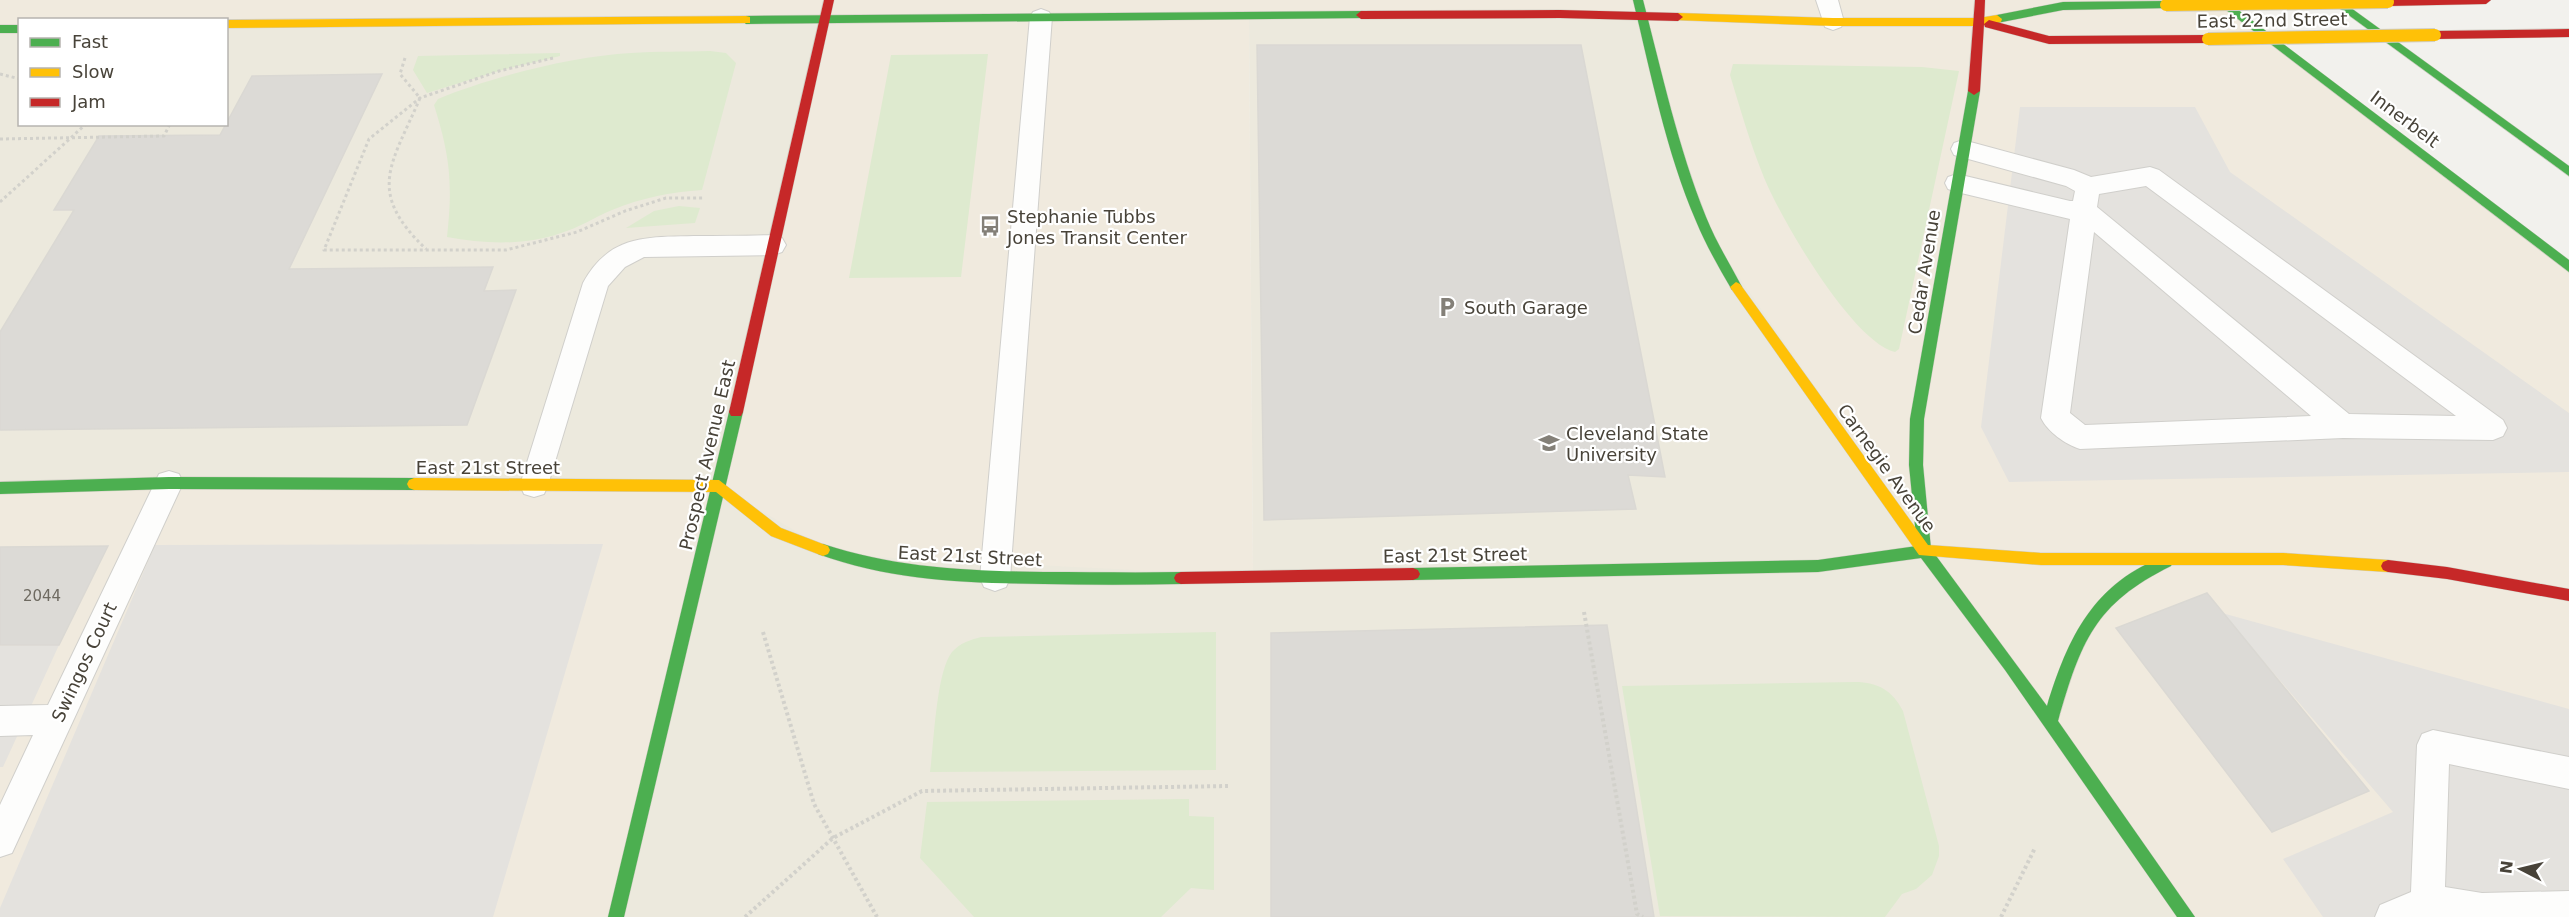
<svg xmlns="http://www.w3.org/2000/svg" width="2569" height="917" font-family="'DejaVu Sans',sans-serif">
	<rect width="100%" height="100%" fill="#f2f1ed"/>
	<path fill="#f0eade" d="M0,0h2218l351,267v650h-382l-938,-901 4,560 -637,341h-616v-429l719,-2 -493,-466h-206l-1,9h-19z"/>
	<path fill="#ece9dd" d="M1249,16h394l58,206 481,695h-1566l103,-431 -719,2v-459h19l1,95h206l1,-100 597,-4 -105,466 117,69 417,21z"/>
	<path fill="#deeacf" d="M710,51l16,2 10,10 -34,127c-31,2 -61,8 -90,20 -17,7 -33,18 -51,23 -37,13 -76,11 -114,4 6,-54 3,-81 -13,-132l4,-6c53,-22 135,-43 193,-46 26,-2 52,-1 79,-2z
		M560,53v3l-58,14 -75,23 -14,-23 5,-14z
		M988,54l-27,223 -112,1 42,-223z
		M1733,64l189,3 37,4 -60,278 -4,3c-43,-10 -116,-136 -132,-177 -13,-32 -23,-67 -33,-100z
		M679,206l21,2 -5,15 -69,5 28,-17z
		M1216,632v138l-286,2c4,-28 6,-100 22,-120 8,-9 18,-12 29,-15z
		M1855,682c23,0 38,9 48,29l36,135v10l-7,19 -16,14 -14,5 -17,23 -225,-1 -38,-230z
		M1189,799v17l25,1v73l-23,-2 -30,29h-187l-54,-59 7,-56z"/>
	<path fill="#e4e2de" d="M2020,107h175l35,65 339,241v59l-560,10 -28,-55z
		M603,544l-110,373h-493v-9l155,-363z
		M2222,613l347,96v208h-246l-40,-58 110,-47z
		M59,645l-56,122h-3v-121z"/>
	<path fill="#dcdad6" stroke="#dad8d3" stroke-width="1.5" d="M1257,45h324l84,432 -37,-2 8,34 -372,11z
		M382,74l-93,195 204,-2 -9,24 32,-1 -49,135 -467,5v-98l74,-122h-20l45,-74 121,-1 32,-59z
		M108,546l-49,99h-59v-98z
		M2207,593l162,198 -97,41 -156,-204z
		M1607,625l47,292h-383v-284z"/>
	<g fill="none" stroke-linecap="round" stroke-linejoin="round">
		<g stroke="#d0cfcb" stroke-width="2">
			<path id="lane" d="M1816,0h22l6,22 -3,5 -8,3 -8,-3z
				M1041,9l8,3 3,5 -42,561 -4,9 -11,4 -11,-4 -4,-9 50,-561 3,-5z
				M1963,140l111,30 17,7 59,-10 9,3 344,250 4,8 -4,8 -10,4 -150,-2 -263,11c-15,-5 -32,-17 -39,-31l29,-199 -113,-27 -9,-3 -3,-6 3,-6 9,-3 113,27h3l2,-10 -9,-5 -112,-31 -3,-6 3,-6zM2146,186l310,230 -107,-2 -252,-207 2,-13zM2094,232l217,184 -226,9 -15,-12z
				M773,235l9,3 4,7 -4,7 -9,3 -129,2 -19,10 -17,19 -60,199 -4,9 -10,3 -10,-3 -4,-9 63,-202c26,-48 63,-46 111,-47 27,0 53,0 79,-1z
				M169,471l10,3 4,9 -171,370 -12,4v-52l33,-70 -33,1v-30l48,-1 111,-231z
				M2433,730l136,27v32l-120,-25 -4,123 37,6 87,-2v26h-194l5,-12 31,-13 6,-147 5,-11z"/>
		</g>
		<g stroke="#d0cec4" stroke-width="1">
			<path id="fast" d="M1633,0h10c19,73 35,147 63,217 10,25 24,47 36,70l-2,3h-8c-13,-22 -26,-45 -36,-69 -30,-70 -45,-147 -63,-221z
				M2213,0h12l344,260v12z
				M2328,0h12l229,166v10z
				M2166,1l5,4 -1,3 -107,2 -66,13 -5,-4 5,-4 66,-13z
				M1361,11l4,1v6l-619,6 -5,-4 5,-4z
				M0,25h20v8h-20z
				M1974,87l6,4 -56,328 -1,46 8,84 116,157c21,-69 47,-124 119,-150l5,2 2,4 -2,4c-77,38 -90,76 -113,155l137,196h-18l-172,-247 -84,-112 -103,14 -405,8 -5,-2 -2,-4 2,-4 5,-2 405,-8 99,-14 -8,-81 1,-46 58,-328z
				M736,407l5,1 2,4 -119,505h-16l121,-505 2,-4z
				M169,477l245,1 5,2 2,4 -2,4 -5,2 -245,-1 -169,5v-12z
				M823,544c73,24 145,27 221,28 46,0 91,1 137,0l5,2 2,4 -2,4 -5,2c-46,1 -92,1 -137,0 -78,-1 -152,-3 -226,-30l-2,-4 2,-4z"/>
		</g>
		<g stroke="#d0cec4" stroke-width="1">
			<path id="slow" d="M1678,13l155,5h146l18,-3 5,4 -1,3 -22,4h-146l-159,-6 -1,-3z
				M746,16l4,1v6l-524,5v-8z
				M1736,282l4,2 188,261 113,8h242l105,7 5,2 2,4 -2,4 -5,2 -105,-7h-242l-122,-10 -187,-265 -2,-3z
				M414,478l305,2 62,48 47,18 2,4 -2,4 -5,2 -52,-20 -55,-44 -302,-2 -5,-2 -2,-4 2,-4z"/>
		</g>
		<g stroke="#d0cec4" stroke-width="1">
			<path id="jam" d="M824,0h10l-91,412 -2,4h-10l-2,-4z
				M1975,0h10l-1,24 5,-4 60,16 159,-1 5,4 -5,4 -159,1 -64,-17 -1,-3 -4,67 -6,4 -6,-4z
				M2384,0h107l-5,4 -98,2 -4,-1z
				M1560,10l118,3 5,4 -5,4 -118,-3 -199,1 -5,-4 5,-4z
				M2569,29v8l-134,2 -5,-4 5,-4z
				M2388,560l59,7 122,22v12l-122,-22 -59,-7 -5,-2 -2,-4 2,-4z
				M1413,568l5,2 2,4 -2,4 -5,2 -232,4 -5,-2 -2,-4 2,-4 5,-2z"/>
		</g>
		<path stroke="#d2d1cb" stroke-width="3" stroke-dasharray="3 3" stroke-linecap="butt" d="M405,58l-5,16 20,24c-28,66 -55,93 6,151
			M553,58l-54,13 -79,27 -51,41 -45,111h182l71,-18 48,-21 41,-13h38
			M0,74l20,5
			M0,139l164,-3 6,-12
			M0,202l86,-78"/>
		<path stroke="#d2d1cb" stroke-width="4" stroke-dasharray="3 3" stroke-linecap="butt" d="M1584,612l53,302 6,3
			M763,632l51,172 63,113
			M745,917l88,-79 89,-47 306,-5
			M2001,917l34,-69"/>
		<use href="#lane" fill="#fdfdfc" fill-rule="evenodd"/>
		<use href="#fast" fill="#4caf50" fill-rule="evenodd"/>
		<use href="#slow" fill="#ffc107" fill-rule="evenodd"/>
		<use href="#jam" fill="#c62828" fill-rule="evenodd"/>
		<g stroke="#d0cec4" stroke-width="14" stroke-linecap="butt">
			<path id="slow-bridge" d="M2166,5l222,-3
				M2208,39l227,-4"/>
		</g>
		<use href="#slow-bridge" stroke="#ffc107" stroke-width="12"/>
	</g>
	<defs>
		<g id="bus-bare" transform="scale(1.62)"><path d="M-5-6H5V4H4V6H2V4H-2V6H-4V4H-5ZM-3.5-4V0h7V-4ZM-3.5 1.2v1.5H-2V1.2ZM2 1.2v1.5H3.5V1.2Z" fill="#848078" stroke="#fff" stroke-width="2.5" paint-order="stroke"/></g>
		<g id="parking-bare" transform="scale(1.62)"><path d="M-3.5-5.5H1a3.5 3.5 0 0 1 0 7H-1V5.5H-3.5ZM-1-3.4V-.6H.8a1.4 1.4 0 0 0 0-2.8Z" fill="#848078" stroke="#fff" stroke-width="2.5" paint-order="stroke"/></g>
		<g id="university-bare" transform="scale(1.62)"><path d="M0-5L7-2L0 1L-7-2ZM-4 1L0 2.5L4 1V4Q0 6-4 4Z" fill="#848078" stroke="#fff" stroke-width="2.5" paint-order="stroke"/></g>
	</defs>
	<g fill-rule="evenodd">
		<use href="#bus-bare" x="990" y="226"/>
		<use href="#parking-bare" x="1447" y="307"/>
		<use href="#university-bare" x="1549" y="443"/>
	</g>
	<g text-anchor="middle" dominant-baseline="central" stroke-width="4.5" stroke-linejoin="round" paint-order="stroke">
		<g font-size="15" fill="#6e6a61">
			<text x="42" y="596">2044</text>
		</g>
		<g font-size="18" fill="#484339" stroke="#fff">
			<text transform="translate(2272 20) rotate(-1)">East 22nd Street</text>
			<text transform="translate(2405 119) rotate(37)">Innerbelt</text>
			<text transform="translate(1924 272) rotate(-81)">Cedar Avenue</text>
			<text transform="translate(707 455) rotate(-77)">Prospect Avenue East</text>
			<text x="488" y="467">East 21st Street</text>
			<text transform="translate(1887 468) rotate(54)">Carnegie Avenue</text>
			<text transform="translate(1455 555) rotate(-1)">East 21st Street</text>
			<text transform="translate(970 556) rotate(3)">East 21st Street</text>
			<text transform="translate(84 662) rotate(-65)">Swingos Court</text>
		</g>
		<g font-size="18" fill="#484339" stroke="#fff" text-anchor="start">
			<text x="1007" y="216">Stephanie Tubbs<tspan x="1007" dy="21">Jones Transit Center</tspan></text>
			<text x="1464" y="307">South Garage</text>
			<text x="1566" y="433">Cleveland State<tspan x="1566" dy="21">University</tspan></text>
		</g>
	</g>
	<rect x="18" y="18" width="210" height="108" fill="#ffffff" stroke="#b6b4b0" stroke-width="1.5"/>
	<rect x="30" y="38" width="30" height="9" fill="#4caf50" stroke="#b6b4b0" stroke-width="1.5"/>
	<text x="72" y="48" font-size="18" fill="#484339">Fast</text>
	<rect x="30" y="68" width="30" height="9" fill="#ffc107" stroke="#b6b4b0" stroke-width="1.5"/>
	<text x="72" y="78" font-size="18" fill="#484339">Slow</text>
	<rect x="30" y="98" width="30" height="9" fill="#c62828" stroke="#b6b4b0" stroke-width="1.5"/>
	<text x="72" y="108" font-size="18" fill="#484339">Jam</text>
	<g transform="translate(2521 869) rotate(277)" stroke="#ffffff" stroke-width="4.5" paint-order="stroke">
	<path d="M0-4.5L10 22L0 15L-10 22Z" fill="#484339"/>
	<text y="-9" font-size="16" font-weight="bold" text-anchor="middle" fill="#484339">N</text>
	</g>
</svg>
